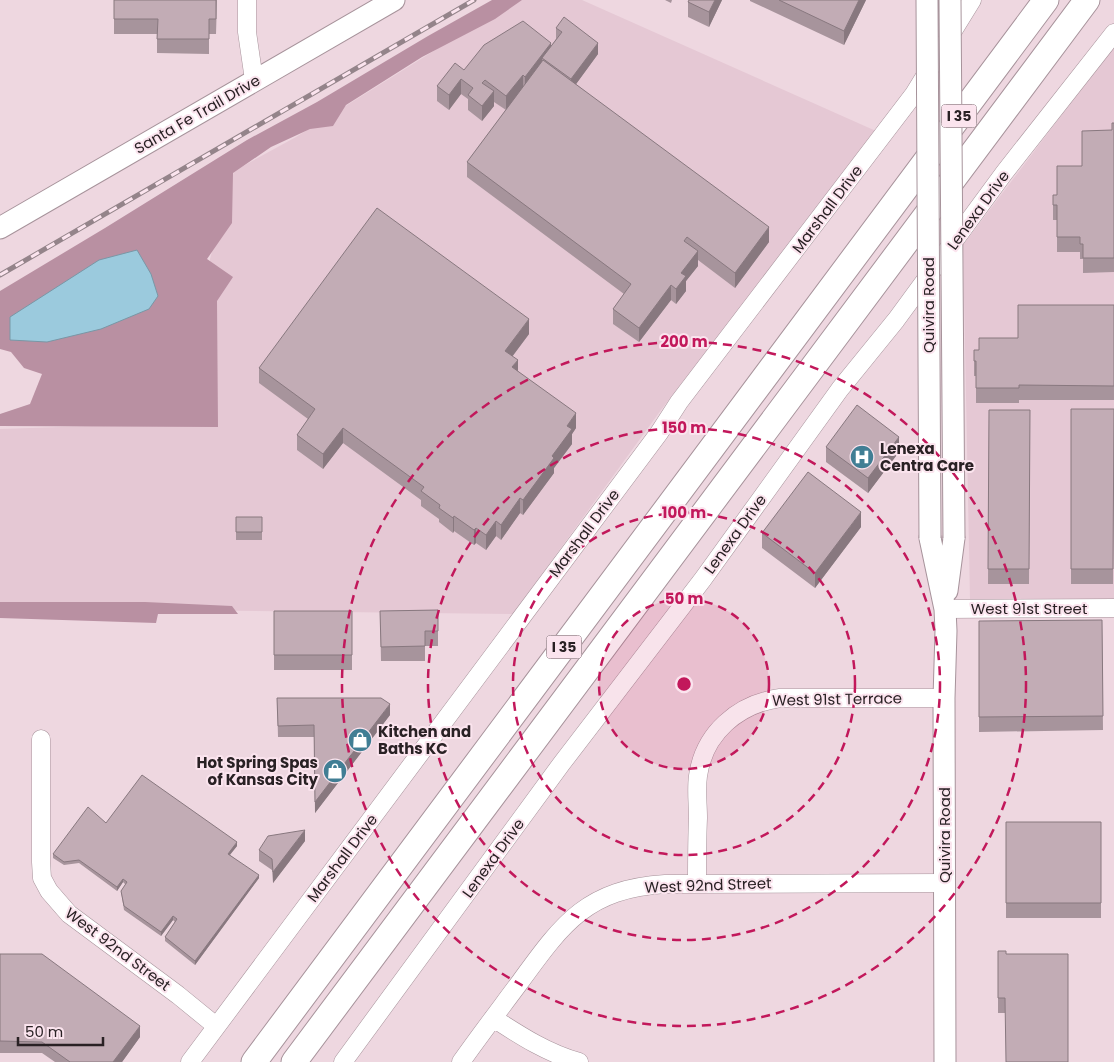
<svg xmlns="http://www.w3.org/2000/svg" width="1114" height="1062" font-family="Poppins,sans-serif">
	<rect width="100%" height="100%" fill="#eed7e0"/>
	<path fill="#e5c8d4" d="M515,0h67l294,131 -215,279 -148,204 -513,-6v-179l213,-7 -3,-163 24,-88 62,-34z
		M1114,46v553h-144l-7,-354z"/>
	<path fill="#b990a2" d="M492,0h30l-27,19 -73,38 -76,48 -13,21 -23,3 -39,18 -38,26 -1,50 -25,36 26,18 -16,24 1,126 -218,-1v-12l30,-10 12,-30 -18,-6 -13,-16 -11,-3v-58l105,-63 142,-88 70,-38 111,-66z
		M0,602h145l87,4 6,8h-80l-2,9 -156,-5z"/>
	<path fill="#9bcadd" stroke="#7997a6" d="M137,250l14,24 7,22 -9,13 -48,20 -54,13 -37,-2v-23l89,-57z"/>
	<g fill="none" stroke-linecap="round" stroke-linejoin="round">
		<g stroke="#a7939b" stroke-width="19">
			<path id="minor" d="M247,0v32l7,48
				M945,609l169,-1
				M41,739v123l1,16 7,13 20,23 109,81 38,31
				M697,883c0,-22 0,-43 1,-65 0,-14 -2,-28 0,-42 6,-43 40,-72 82,-78h164
				M493,1018c28,18 54,35 86,44
				M190,1062l469,-629 20,-31 235,-308 58,-94
				M343,1062l219,-299 141,-184 137,-190 56,-69 108,-147 110,-140
				M461,1062c19,-27 39,-53 59,-80 43,-59 67,-93 145,-98l279,-1"/>
		</g>
		<g stroke="#a7939b" stroke-width="23">
			<path id="major" d="M0,228l394,-228
				M930,538l15,71 1,22 -2,67 1,364
				M947,591l7,-53"/>
		</g>
		<g stroke="#a7939b" stroke-width="27">
			<path id="highway" d="M254,1062l792,-1062
				M294,1062l793,-1062"/>
		</g>
		<use href="#minor" stroke="#fff" stroke-width="18"/>
		<use href="#major" stroke="#fff" stroke-width="21"/>
		<use href="#highway" stroke="#fff" stroke-width="25"/>
		<g stroke="#94848a" stroke-width="5">
			<path id="rail" d="M0,275l474,-275"/>
		</g>
		<use href="#rail" stroke="#fbe4ee" stroke-width="3" stroke-dasharray="9" stroke-linecap="butt"/>
		<g stroke="#a7939b" stroke-width="23" stroke-linecap="butt">
			<path id="major-bridge" d="M927,0l3,538
				M950,0l4,538"/>
		</g>
		<use href="#major-bridge" stroke="#fff" stroke-width="21"/>
	</g>
	<path fill="#a7949c" d="M114,0h103l-1,34h-7v20l-52,-1v-19h-43z
		M665,0h7l-1,3z
		M689,0h33l-13,27 -21,-10v-15z
		M750,0h116l-22,45 -94,-44z
		M556,28l42,26 -22,30 193,158 -34,46 -37,-28v6l-12,15v10l-10,13 -5,-4 -32,42 -26,-18v-15l11,-15 -157,-117v-15l39,-52 -12,-8v4l-12,15 -14,-11v-11l-7,-5 -12,16 -12,-9v-15l114,-40 5,-7z
		M1114,123v149l-31,1v-14h-3v-7h-23v-32h-4v-25h4l25,-29 30,-36z
		M1114,305v95h-95v3h-43v-27h-2v-26h5l39,-12z
		M529,334l-17,23 6,14 58,57 -4,6v10l-18,24v5l-31,42 -3,-2 -19,27 -5,-4 -10,14 -10,-7 -2,2 -20,-14 -1,2 -14,-11v-3l-18,-13v-6l-78,-57 -20,26 -26,-19v-15l11,-16 -49,-36v-15z
		M1071,409h43l-1,175h-42z
		M989,410h41l-1,174h-41z
		M826,447l73,5 -31,41 -42,-31z
		M236,517h26v23h-26z
		M861,527l-46,61 -53,-40v-15z
		M438,610v36h-13v15h-44l-1,-50z
		M274,611h78v59h-78z
		M1102,620l1,110 -124,2v-111z
		M277,698l113,17 -75,98 -1,-76h-36z
		M1006,822h95v96h-95z
		M106,823l131,23 -7,9 29,23 -64,87 -30,-24v-4l10,-15 -2,-2 -12,16 -37,-26 -3,-19 5,-6 -3,-3 -6,9 -38,-28 -15,2 -11,-7v-4z
		M305,841l-32,42 -1,-13 -13,-9v-11z
		M998,951l8,3 -1,59h-7z
		M0,954l140,83 -18,25h-67l-13,-9h-42z"/>
	<path fill="#88787f" d="M715,0h7l-13,27v-15z
		M859,0h7l-22,45v-14z
		M551,43v15h-9v11l-17,23v-15z
		M598,43v11l-27,37v-12z
		M523,75v15l-17,21v-15z
		M461,79v15l-12,16v-15z
		M494,91v15l-12,15v-15z
		M769,227v15l-34,46v-15z
		M698,251v15l-12,15v10l-10,13v-15l5,-16z
		M671,285v15l-32,42v-14z
		M529,319v15l-24,32v-15z
		M518,360v15l-6,-8z
		M576,413v15l-4,6v10l-18,24v5l-31,42v-15l29,-44 15,-30z
		M343,428v15l-20,26v-15z
		M899,437v15l-31,41v-15z
		M520,498v15l-19,27v-15z
		M861,512v15l-46,61v-15z
		M454,516v15l-1,2v-15z
		M496,521v15l-10,14v-15z
		M476,528v15l-2,2v-15z
		M390,704v11l-75,98v-11z
		M305,830v11l-32,42v-11z
		M237,842v4l-9,11v-3z
		M259,875v3l-64,87v-4z
		M123,879v3l-6,9v-4z
		M173,916v4l-12,16v-4z
		M140,1026v11l-18,25h-9z"/>
	<path fill="#c2acb5" stroke="#88787f" d="M114,0h102v19h-7v20h-52l1,-20h-44z
		M689,0h26l-6,12 -21,-10z
		M779,0h80l-15,31z
		M564,17l34,26 -27,36 -29,-21 20,-26 -6,-4z
		M523,21l28,22 -26,34 -2,-2 -17,21 -21,-16 -3,3 12,8 -12,15 -14,-11 5,-7 -12,-9 -12,16 -12,-9 18,-23 9,7 20,-25z
		M543,60l226,167 -34,46 -48,-36 -3,4 14,10 -17,22 5,3 -10,13 -5,-4 -32,43 -26,-19 18,-25 -164,-122z
		M1112,123h2v135h-31v-14h-3v-7h-23v-32h-4v-10h4v-29h25v-35l30,-1z
		M377,208l152,111 -24,32 13,9 -6,7 64,46 -9,13 5,3 -20,27 2,2 -31,42 -3,-2 -19,27 -5,-4 -10,14 -10,-7 -2,2 -20,-14 -1,2 -14,-10 1,-3 -19,-14 3,-4 -81,-59 -20,26 -26,-19 18,-26 -56,-41z
		M1018,305h96v81l-95,-1v3h-43v-27h-2v-11h5v-12h39z
		M857,405l42,32 -31,41 -42,-31z
		M1071,409h43l-1,160h-42z
		M989,410h41l-1,159h-41z
		M808,472l53,40 -46,61 -53,-40z
		M236,517h26v15h-26z
		M438,610v21h-13v15l-44,1 -1,-36z
		M274,611h78v44h-78z
		M1102,620l1,96 -124,1v-96z
		M277,698h104l9,6 -75,98 -1,-77 -36,1z
		M142,775l95,67 -9,12 31,21 -64,86 -30,-24 12,-18 -4,-3 -12,16 -37,-26 -3,-15 6,-9 -4,-3 -6,8 -38,-27 -15,2 -11,-8 35,-47 18,16z
		M1006,822h95v81h-95z
		M305,830l-32,42 -1,-13 -13,-9 9,-14z
		M998,951h8v3h62v108h-62l-1,-64h-7z
		M0,954h42l98,72 -27,36h-43l-28,-20 -42,-1z"/>
	<circle cx="684" cy="684" r="85" fill="#c2185b" fill-opacity=".12"/>
	<g fill="none" stroke="#c2185b" stroke-width="2.5" stroke-dasharray="9 6">
		<circle cx="684" cy="684" r="85"/>
		<circle cx="684" cy="684" r="171"/>
		<circle cx="684" cy="684" r="256"/>
		<circle cx="684" cy="684" r="342"/>
	</g>
	<defs>
		<g id="hospital-disc" transform="scale(1.25)"><circle r="9.5" fill="#417e94" stroke="#fbe4ee"/><path d="M-5-5h3v3.5h4V-5h3V5h-3V1.5h-4V5h-3Z" fill="#fff"/></g>
		<g id="shop-disc" transform="scale(1.25)"><circle r="9.5" fill="#417e94" stroke="#fbe4ee"/><path d="M-5-2.5h2.3a2.7 3.5 0 0 1 5.4 0H5L5.5 6h-11ZM-1.5-2.5h3a1.5 2.3 0 0 0-3 0Z" fill="#fff"/></g>
	</defs>
	<g fill-rule="evenodd">
		<use href="#hospital-disc" x="862" y="457"/>
		<use href="#shop-disc" x="360" y="740"/>
		<use href="#shop-disc" x="335" y="771"/>
	</g>
	<g text-anchor="middle" dominant-baseline="central" stroke-width="4" stroke-linejoin="round" paint-order="stroke">
		<g fill="#fbe4ee" stroke="#685c61" stroke-width="1">
			<rect x="941.5" y="104.5" width="35" height="23" rx="4"/>
			<rect x="546.5" y="635.5" width="35" height="23" rx="4"/>
		</g>
		<g font-size="14" font-weight="bold" fill="#292124">
			<text x="959" y="116">I 35</text>
			<text x="564" y="647">I 35</text>
		</g>
		<g font-size="15" fill="#292124" stroke="#fbe4ee">
			<text transform="translate(197 114) rotate(-30)">Santa Fe Trail Drive</text>
			<text transform="translate(827 209) rotate(-53)">Marshall Drive</text>
			<text transform="translate(978 210) rotate(-54)">Lenexa Drive</text>
			<text transform="translate(928 305) rotate(-90)">Quivira Road</text>
			<text transform="translate(584 533) rotate(-53)">Marshall Drive</text>
			<text transform="translate(735 534) rotate(-54)">Lenexa Drive</text>
			<text x="1029" y="608">West 91st Street</text>
			<text transform="translate(837 699) rotate(-1)">West 91st Terrace</text>
			<text transform="translate(944 835) rotate(-90)">Quivira Road</text>
			<text transform="translate(342 858) rotate(-53)">Marshall Drive</text>
			<text transform="translate(493 858) rotate(-54)">Lenexa Drive</text>
			<text transform="translate(708 885) rotate(-2)">West 92nd Street</text>
			<text transform="translate(118 949) rotate(37)">West 92nd Street</text>
		</g>
		<g font-size="15" font-weight="bold" fill="#292124" stroke="#fbe4ee" text-anchor="start">
			<text x="880" y="448">Lenexa<tspan x="880" dy="17">Centra Care</tspan></text>
			<text x="378" y="731">Kitchen and<tspan x="378" dy="17">Baths KC</tspan></text>
			<text x="318" y="762" text-anchor="end">Hot Spring Spas<tspan x="318" dy="17">of Kansas City</tspan></text>
		</g>
	</g>
	<circle cx="684" cy="684" r="8" fill="#c2185b" stroke="#fbe4ee" stroke-width="2.5"/>
	<g font-size="15" text-anchor="middle" font-weight="bold" fill="#c2185b" stroke="#fbe4ee" stroke-width="4" stroke-linejoin="round" paint-order="stroke">
		<text x="684" y="347">200 m</text>
		<text x="684" y="433">150 m</text>
		<text x="684" y="518">100 m</text>
		<text x="684" y="604">50 m</text>
	</g>
	<path d="M18 1037v8h85v-8" fill="none" stroke="#292124" stroke-width="2.5"/>
	<text x="25" y="1037" font-size="15" fill="#292124" stroke="#fbe4ee" stroke-width="4" paint-order="stroke">50 m</text>
</svg>
